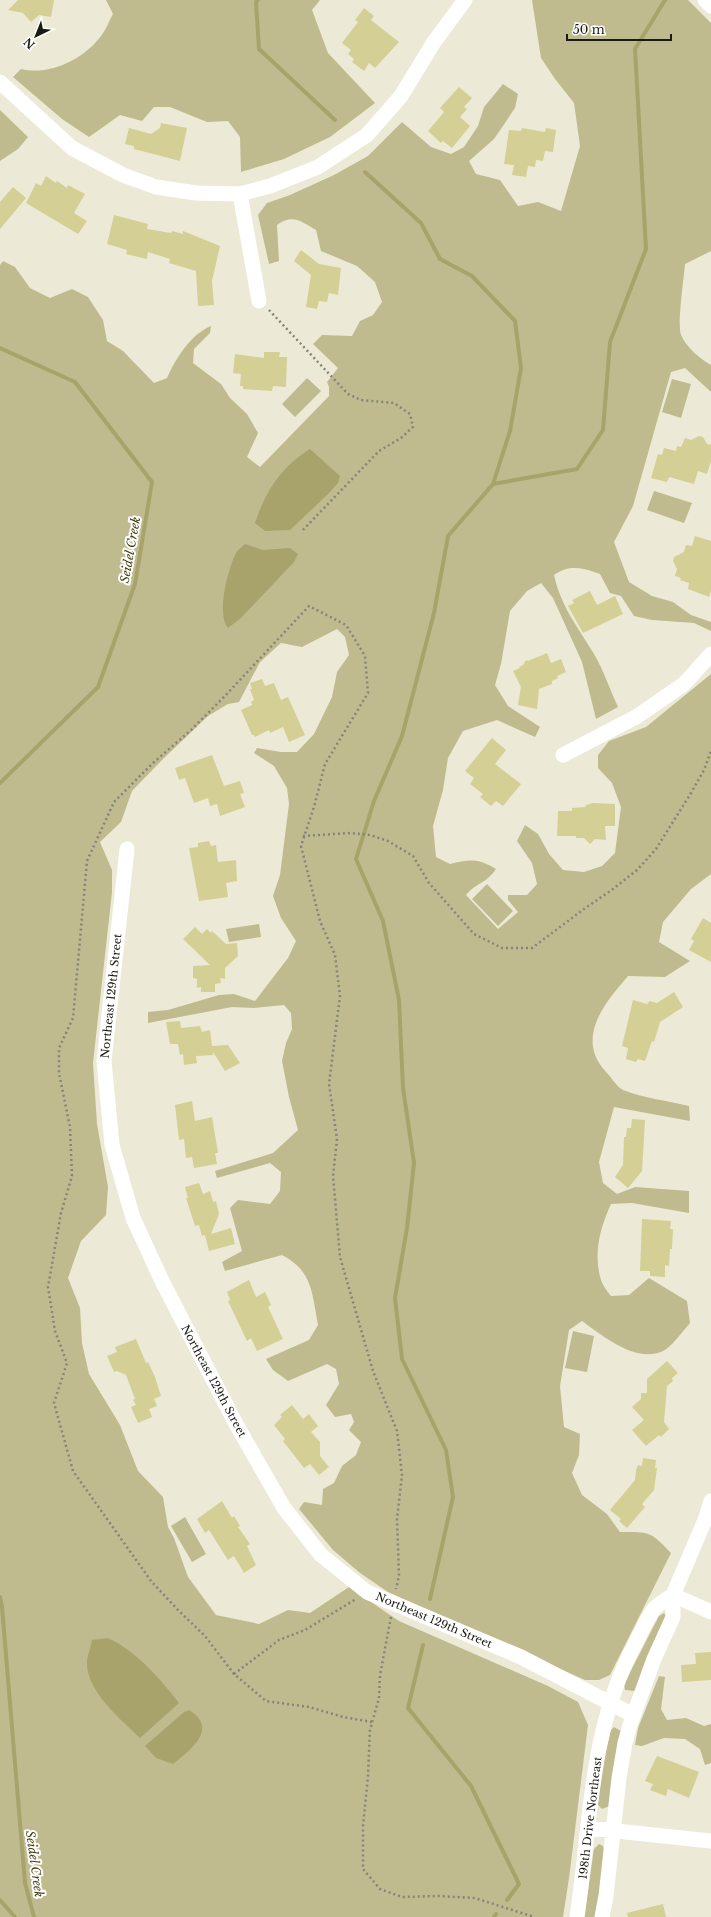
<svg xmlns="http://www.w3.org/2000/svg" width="711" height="1917" font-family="'Libre Baskerville',serif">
	<rect width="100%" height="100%" fill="#ecead6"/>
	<path fill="#bfbb8f" d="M106,0h214l-8,10 16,43 47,50 -45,34 -46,22 -43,13 -1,-35 -12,-16 -21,1 -37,-15h-16l-12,14 -22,-6 -31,22 -27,-18 -49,-42 8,-8c29,7 63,-10 80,-33 5,-6 8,-15 12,-22z
		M532,0h156l23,23v228l-26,13c-1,13 -8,61 -4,71 6,13 18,23 30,30v27l-26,-24 -14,4 -38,134 -19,36 15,40 23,14 21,6 18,13 20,7v9l-17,-8 -42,-3 -18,-4 -13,-20 -11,-3 -10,-19c-17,-6 -30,-10 -46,1 7,32 24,52 40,79 10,17 16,36 24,53l-22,12 -14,-57 -29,-64 -12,-15 -14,8 -17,20 -9,53 -6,21 13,21 32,21 -5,10 -38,-17 -34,11 -15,27 -5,32 -10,36 3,31 14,7c19,-5 29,-6 46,5 -10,15 -19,13 -30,26l32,34 20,-17 -10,-12v-5h19l10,-11 -5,-21 -15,-22 8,-16 13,9 11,20 14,16 21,2 18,-6 13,-13 6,-46 -9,-24 -14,-15v-13l11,-14 37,-14 65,-53v200l-20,15 -28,33 -4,20 31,19 -25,16 -37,-1c-24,28 -53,62 -22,96 5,5 11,15 17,18 20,8 46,11 66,16l1,15 -76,-14 -15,55 4,21 14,11 18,-7 54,4v22l-57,-10 -21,1c-11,24 -18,50 -10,76 2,6 7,12 10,16l18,-1 20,-17 38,23 3,22c-6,7 -18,23 -25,27 -28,15 -62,-14 -83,-29l-13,9 -9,56 4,41 16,7 -1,21 -7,18 10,22 25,19 13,18c30,0 30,-1 51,21l-61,122 -11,5h-14l-197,-88 -28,-19 -27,-23 -34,-41 5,-7 18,3 1,-16 11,-6 8,-17 14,-11 5,-13 -12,-12 5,-8 -3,-8 -16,3 -9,-12 13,-21 -3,-15 -9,-5 -39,17 -15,-11 -7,-11 43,-19 9,-15c-6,-31 -5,-54 -36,-70l-57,16 -3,-9 20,-11 -12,-43 8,-8 32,4 10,-13 1,-19 -11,-9 -53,15 -2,-7 58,-18 25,-23 -9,-33 -7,-36 4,-18 6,-14 -1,-16 -7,-8 -30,3 -22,-1 -84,16v-11l20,-2 51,-15 15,-1 21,7 33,-43 8,-17 -15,-23 -8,-22 7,-21 9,-71 -2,-16 -13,-22 -20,-13 3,-5 24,4h16l17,-18 18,-37 5,-25 12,-17 -4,-18 -8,-8 -35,18 -21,-4 -21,19 -21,40 -11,2 -20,12 -46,44 -30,31 -11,31 -21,20 12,28v22l-19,171 4,61 11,63 -2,28 -25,26 -13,37 12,30 2,35 7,31 31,51 18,46 25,26 5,30 6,11 14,39 28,38 43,9 29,-14 22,3 39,-26 50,34 149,65 30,16 10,23 -19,153 -6,39h-563v-1652l3,-4 12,6 15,21 20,10 22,-9 16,8 15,23 4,21 16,10 31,32 13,-5c9,-20 23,-43 44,-52l-1,7 -16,16 -1,14 28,21 9,14 17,16 11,19 -11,24 13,10 69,-71v-9l-2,-5 11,-14 -25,-24 9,-9 30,1 8,-15 13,-6 9,-13 -7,-20 -18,-16 -36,-15 -5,-21c-16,-9 -23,-16 -39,-5l2,36 -10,3 -11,-49 9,-12 23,-8 44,-20 34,-19 34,-34 29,25 20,7 13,-7 14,-21 6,-19 19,-23 15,10 -3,14 -21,31 -25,22 7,13 24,6 18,26 20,-4 23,9 19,-65 -6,-43 -19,-24 -14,-21z
		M0,110l28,27 -10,12 -18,12z
		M307,378l14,13 -26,26 -13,-13z
		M672,379l19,5 -10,34 -19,-6z
		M654,491l38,12 -8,20 -37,-13z
		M487,884l26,27 -15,15 -26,-27z
		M259,924l2,13 -32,5 -3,-13z
		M573,1331l21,5 -7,36 -22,-4z
		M185,1517l21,37 -14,8 -21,-36z
		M664,1613l2,3 -31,75 -10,-1 -1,-6 35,-68z
		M659,1676l6,1 -4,32 6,11 19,-2 18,8 7,-2v39l-6,2 -5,-16 -15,-10 -21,-1 -22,8 -7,-1 3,-17z
		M614,1727l7,4 -11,75 -8,3 -4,-4v-5l5,-39 8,-31z
		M599,1844l4,2 2,5 -9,66h-12l10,-68z"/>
	<path fill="#a8a36b" d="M310,449l30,27 -2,7 -10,11 -38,36 -25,1 -10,-8c11,-32 25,-55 55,-74z
		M245,544l18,6 27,-2 8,6 -4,8 -53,56 -13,10c-12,-14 0,-59 8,-75 2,-4 6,-6 9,-9z
		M108,1638c29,14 52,40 71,65l-39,35c-19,-18 -55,-48 -53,-77 1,-7 4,-15 5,-21z
		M189,1710c30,18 2,40 -16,54l-17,-6 -11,-12 39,-34z"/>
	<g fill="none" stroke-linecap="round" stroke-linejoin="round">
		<path stroke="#a8a36b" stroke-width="4" d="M258,0l-2,2 3,47 76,71
			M365,172l56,51 19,36 32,17 43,45 6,47 -11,63 -17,53
			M0,348l75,34 77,100 -17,102 -37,103 -98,96
			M0,1597l2,10 23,276 9,34
			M430,1599l23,-102 -7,-47 -44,-91 -7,-61 12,-70 7,-65 -11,-75 -4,-88 -16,-79 -27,-62 18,-58 28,-65 32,-123 14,-77 45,-52 84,-15 26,-39 7,-88 36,-93 -11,-200 30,-49
			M423,1645l-15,63 63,78 48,98 -12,16
			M0,1900l15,17
			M494,1917l2,-3"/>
	</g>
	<path fill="#d4cf95" d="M18,0h36l-3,17 -12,-2 -8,7 -8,-9 -15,-3z
		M364,8l10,8 -3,4 28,22 -24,26 -6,-5 -5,8 -12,-9 2,-3 -6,-5 3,-4 -9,-7 16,-21 -3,-2z
		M459,87l13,11 -8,9 3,2 -7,8 10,9 -18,22 -9,-7 -2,2 -13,-12 16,-19 -4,-4z
		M161,123l26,5 -7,33 -46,-12v-3l-9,-2 4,-16 22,6 9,-6z
		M522,128l23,4 1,-4 10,2 -3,22 -8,-1 -2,10 -7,-1 -1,7 -7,-1 -2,11 -14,-2 2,-10 -10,-1 5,-34 12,1z
		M46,176l10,7 1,-2 10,7 1,-3 17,9 -11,19 13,8 -9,13 -52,-31 10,-20 5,3z
		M13,187l13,11 -26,31v-27z
		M114,215l34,9 -1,5 24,4 1,-2 11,3v-3l37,15 -8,35 2,24 -16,1 -2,-35 -27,-8 1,-4 -22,-7 -1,7 -21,-5 1,-4 -20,-6z
		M301,250l18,14 22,4 -3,27 -9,-2 -2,9 -8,-1 -2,8 -11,-2 5,-32 -17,-14z
		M264,352h16l-1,5h8l-1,30 -13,-1 -1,5 -29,-2v-3h-3l1,-12 -8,-1 2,-19 29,4z
		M699,436l4,1 4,7 4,1v16l-4,13 -9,-3 -4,13 -25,-7 -2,5 -16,-4 7,-24 4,1 2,-7 12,3 1,-5 4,1 4,-9 6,2z
		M695,536l16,5v50l-2,6 -21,-8 1,-6 -9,-3 1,-2 -6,-2 2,-7 -4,-8 1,-4 10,-5 2,-7 6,1z
		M590,591l7,14 18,-9 8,18 -40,19 -15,-27 6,-3 -2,-3z
		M547,653l4,10 10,-4 5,13 -9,4 1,2 -6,3v3l-13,5 -2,20 -19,-4 3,-18 -8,-16 7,-3 -1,-1 4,-2 3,-5 2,1z
		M262,679l3,7 9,-3 7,17 7,-3 17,38 -16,7 -6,-15 -13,6 -1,-3 -14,7 -1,-2h-2l-11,-25 11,-5 -1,-3 3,-2 -4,-11h2l-2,-6z
		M492,738l14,12 -11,14 26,20 -18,22 -7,-5 -5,5 -11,-9 3,-3 -13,-10 4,-6 -9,-7z
		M212,755l12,31 16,-5 4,12 -4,1 5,13 -25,9 -3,-12 -7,2 -2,-8 -14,5 -9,-25 -6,2 -4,-12z
		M593,803l22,1v22h-10l1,14 -11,-1 -5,5 -6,-6h-8v-2h-19l1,-25h14v-3l13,-1 1,-2z
		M209,841l2,5 5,-1 2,17 18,-2 1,21 -11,2 2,14 -29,4 -10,-53 9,-1v-4z
		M703,918l8,5v39l-22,-12 5,-9 -3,-2z
		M195,927l7,7 5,-5 4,4 1,-2 14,13 11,-1 1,13 -13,12v11l-5,-1 1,5 -6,1v8h-14v-5l-4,1v-9l-4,-1v-12l17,-1 -27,-26z
		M674,992l9,15 -23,15 -6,20 -2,-1 -7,20 -7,-2 -2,3 -10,-3 2,-11 -6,-2 11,-46 14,4 3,-3 7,2z
		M180,1021l1,7 19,-2 2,6 8,-2 2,16 16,-1 12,18 -15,8 -12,-19v3l-17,1 1,7 -13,2 -1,-11 -3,1 -2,-11h-8l-4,-22z
		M192,1101l3,20 17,-4 6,36h-3l2,11 -23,4 -2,-11 -6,1 -2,-19 -5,1 -4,-35z
		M632,1119l13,1 -3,51 -14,17 -13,-11 8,-12 1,-28h2l1,-9h4z
		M199,1183l4,11 7,-3 3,11 3,-1 3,13 -8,20 20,-6 4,16 -26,7 -4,-16 -3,1 -3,-11 -4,1 -9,-28h2l-3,-11z
		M642,1219l29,2 -1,8h3l-1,20h-2l-1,17 -4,-1v12l-15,-1v-5h-10z
		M249,1280l7,17 9,-5 6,13 -3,2 15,32 -26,12 -6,-13 -4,3 -19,-40 2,-1 -3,-8z
		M136,1339l10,24 2,-1 7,15 6,19 -7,3 3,7 -8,3 3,8 -14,6 -7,-16 5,-2 -3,-5 2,-1 -9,-24 -9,-4 -3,1 -7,-16 10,-4 -2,-5z
		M667,1361l11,12 -6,5 1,3 -6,5 -3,36 5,7 -8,8 -2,-2 -13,11 -14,-16 12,-10 -12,-13 9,-8v-6h6v-14z
		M292,1405l11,14 6,-5 9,12 -7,6 9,10v14l9,11 -10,8 -9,-11 -6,4 -21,-27 2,-2 -11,-14 8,-8 -2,-2z
		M643,1458l13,2 -1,8h2l-3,22 -12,14 3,3 -18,21 -8,-7 2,-2 -11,-9 25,-30 1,-10 2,-5 4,1z
		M222,1501l10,17 2,-2 6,10 -2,1 12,17 -3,2 9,19 -12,8 -10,-17 -6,4 -19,-30 -4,3 -8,-14z
		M711,1652v28l-29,2 -1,-17 15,-1 -1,-11z
		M657,1756l42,16 -10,26 -21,-9 -2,7 -16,-6 3,-6 -8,-3z
		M663,1904l3,13h-38l-1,-4z"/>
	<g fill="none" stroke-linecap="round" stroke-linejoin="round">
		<path stroke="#868476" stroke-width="2.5" stroke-dasharray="2 3" stroke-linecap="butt" d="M269,310l79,84 13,6 33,3 16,11 3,13 -12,11 -22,13 -78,81
			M303,836l47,-3 20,2 18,6 25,15 16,27 45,51 28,14h30l52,-39 29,-20 24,-19 19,-21 35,-56 13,-23 7,-19
			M391,1617l-11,58 -1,23 -9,32 -2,46 -5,50v43l17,20 22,8 36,-1 37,2 59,19
			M234,1674l45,-34 26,-10 51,-31
			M372,1722l-29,-5 -34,-10 -43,-6 -32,-27 -29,-38 -27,-26 -27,-29 -78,-110 -19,-68 13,-40 -12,-32 -7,-44 13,-74 11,-37 -2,-49 -11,-54v-25l14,-30 14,-157 27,-59 39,-39 38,-33 33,-33 85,-91 37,19 19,31 3,37 -43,71 -11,43 -13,39 19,75 15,34 5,41 -11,88 8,55 -4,37 7,81 33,114 24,60 5,44 -5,44 2,57 -3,13"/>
		<path stroke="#fff" stroke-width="15" d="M705,0l6,6
			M0,82l72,66 51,27 33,12 40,6 44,1 30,-8 48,-19 49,-32 34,-39 33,-54 31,-42
			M240,194l19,107
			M563,755l73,-38 48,-33 27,-30
			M127,849l-23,212 8,84 21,73 30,65 73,141 48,84 37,47 46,37 154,65 112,58
			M673,1595l38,17
			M588,1828l123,13
			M577,1917c14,-94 12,-187 58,-273 6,-11 11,-24 19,-35 4,-5 13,-10 19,-14
			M602,1917l4,-21 13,-118 6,-35 5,-18 24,-66 19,-42v-22l32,-75 6,-19"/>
	</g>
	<g text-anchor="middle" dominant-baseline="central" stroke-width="4" stroke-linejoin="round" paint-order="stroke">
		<g font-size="11" fill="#1a1912" stroke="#fff">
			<text transform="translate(111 996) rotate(-84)">Northeast 129th Street</text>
			<text transform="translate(214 1381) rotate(62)">Northeast 129th Street</text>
			<text transform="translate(434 1620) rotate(23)">Northeast 129th Street</text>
			<text transform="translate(590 1818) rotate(-83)">198th Drive Northeast</text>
		</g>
		<g font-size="12" font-style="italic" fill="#3f3a0c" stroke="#fff">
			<text transform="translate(130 550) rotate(-80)">Seidel Creek</text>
			<text transform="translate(35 1864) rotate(82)">Seidel Creek</text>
		</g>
	</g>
	<g transform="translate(36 36) rotate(223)" stroke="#ffffff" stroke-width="3" paint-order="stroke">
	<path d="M0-3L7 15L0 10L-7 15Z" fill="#1a1912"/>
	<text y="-6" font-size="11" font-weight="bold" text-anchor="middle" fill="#1a1912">N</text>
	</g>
	<path d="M567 34v6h104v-6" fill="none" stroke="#1a1912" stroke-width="2"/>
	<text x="573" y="34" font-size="12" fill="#1a1912" stroke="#ffffff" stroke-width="3" paint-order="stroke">50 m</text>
</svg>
